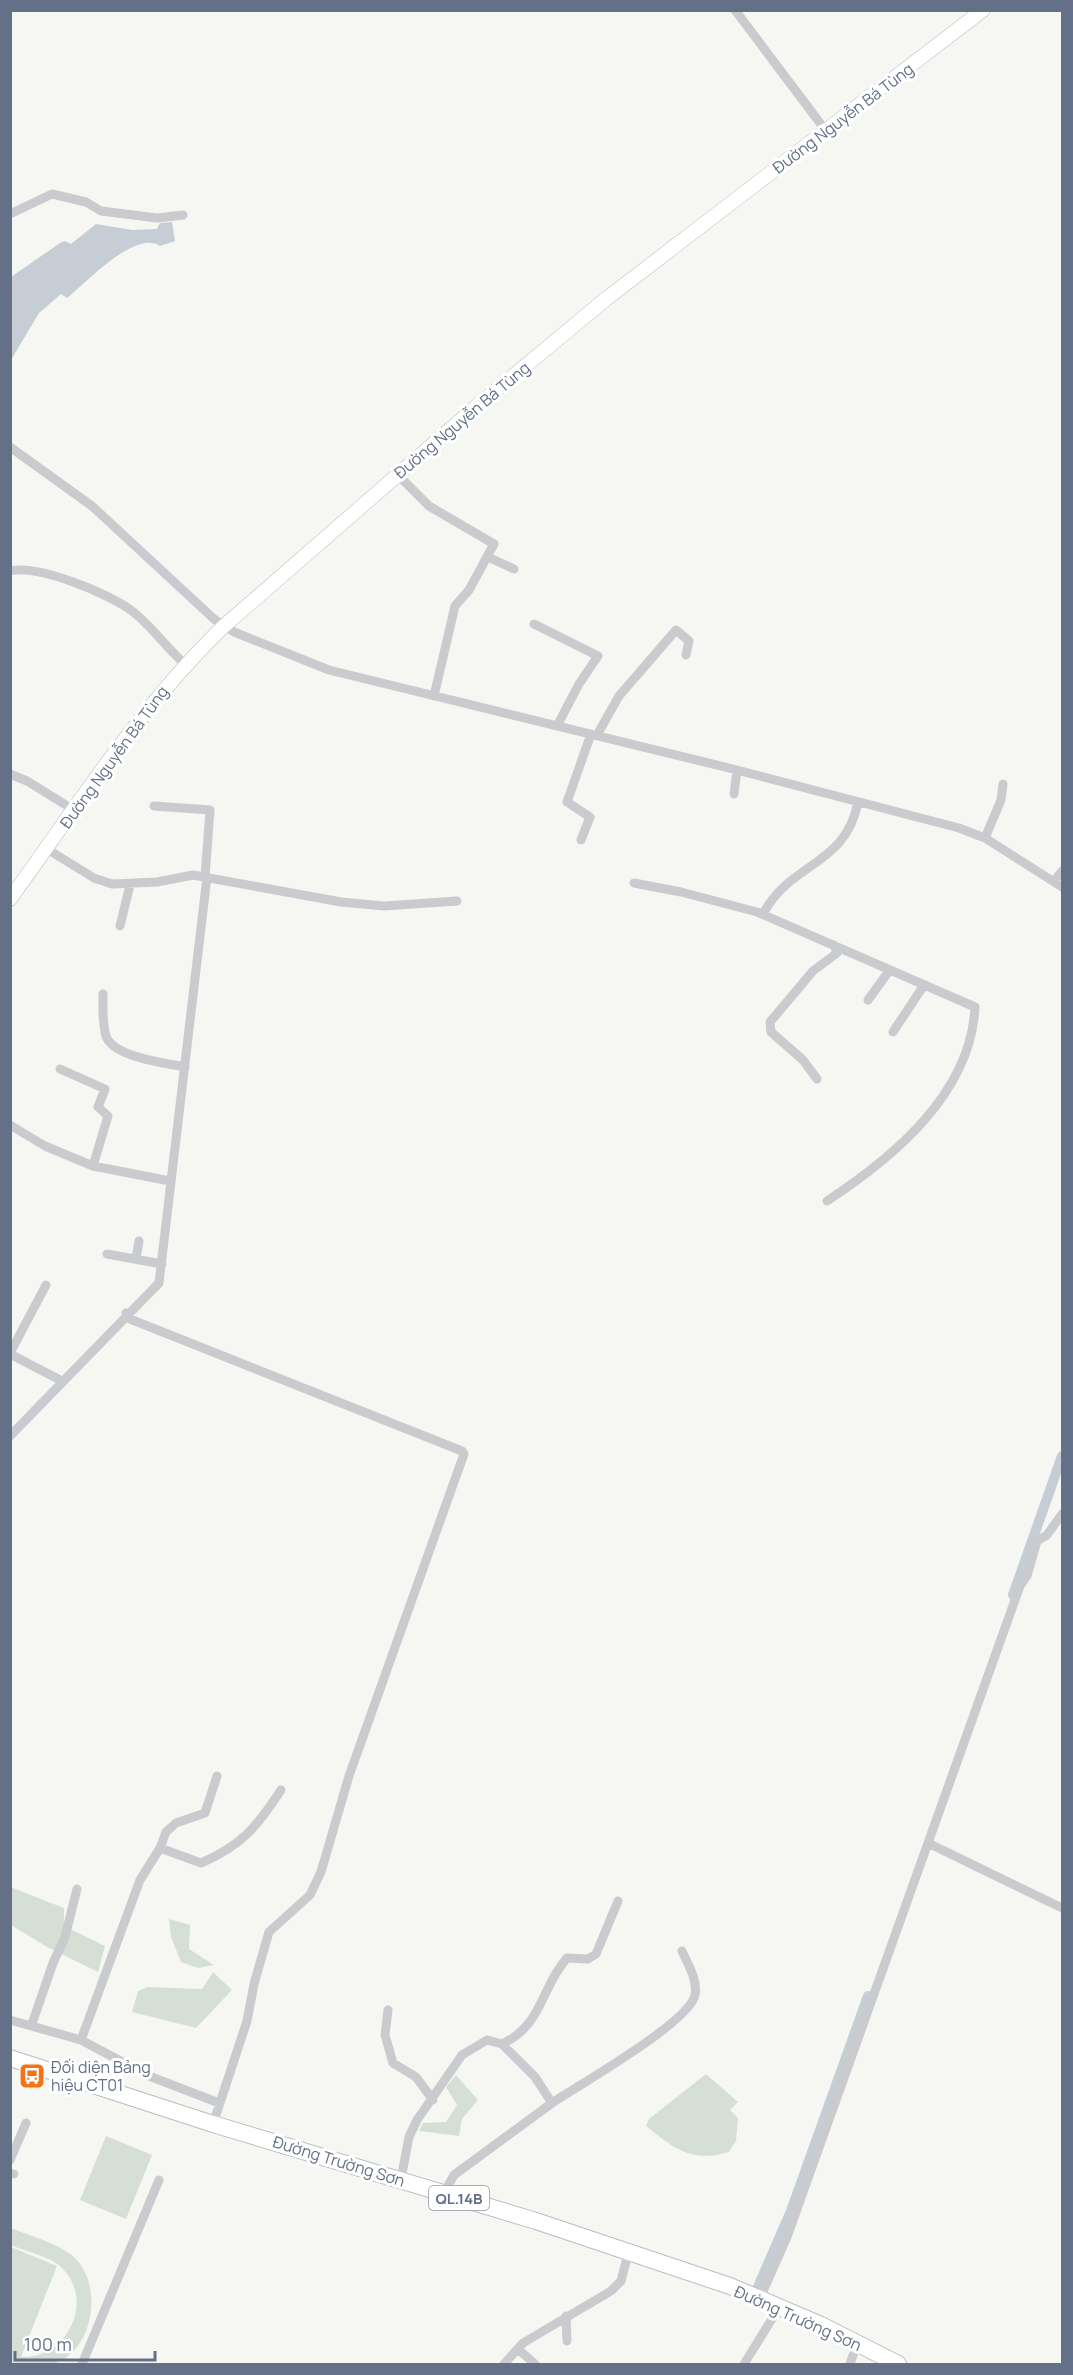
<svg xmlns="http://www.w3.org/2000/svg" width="1073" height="2375" font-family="Manrope,sans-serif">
	<rect width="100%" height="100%" fill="#f6f7f3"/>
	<path fill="#d6dfd4" d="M10,1887l54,21v18l41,20 -7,26 -51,-25 -36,-22z
		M169,1919l21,6 -1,24 25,16 -16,3 -17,-6 -10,-25z
		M213,1972l19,18 -36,38 -64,-16 6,-21 10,-4 54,2z
		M706,2074l32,28 -8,8 8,8 -2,23 -7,11c-38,11 -54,-3 -83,-26l3,-7z
		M456,2075l22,25 -16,19 -3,17 -40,-5 4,-8 23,-1 11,-17 -11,-18z
		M106,2136l46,19 -26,64 -46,-19z
		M11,2228c19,8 47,15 63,29 29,27 21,91 -18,106 -12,5 -32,2 -45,1v-10l8,3 -8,-4v-106l46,19 -36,91c45,3 75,-56 41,-89 -12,-12 -36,-16 -51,-23z"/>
	<path fill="#c6cdd4" d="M172,222l3,19 -15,5c-24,-17 -73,36 -93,52l-6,-4 -22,19 -28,47v-83l49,-34 5,-2 6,3 25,-20 36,6 25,-1 3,-6z"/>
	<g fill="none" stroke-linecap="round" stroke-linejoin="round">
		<path stroke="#c6cdd4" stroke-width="10" d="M1013,1595l49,-139
			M754,2296l37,-85 77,-215"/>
		<g stroke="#babec4" stroke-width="15">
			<path id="secondary" d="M10,899c68,-94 130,-192 214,-273l253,-220 129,-107 377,-289"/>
		</g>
		<g stroke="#babcc0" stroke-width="18">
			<path id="highway" d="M10,2058l203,66 323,97 194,65 91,39 77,39"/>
		</g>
		<path stroke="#c9cbcf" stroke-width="9" d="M735,10l91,121
			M10,214l42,-20 34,8 15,9 56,7 26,-3
			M10,447l82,59 122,113 20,13 95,38 408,100 222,58 26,10 77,49
			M398,475l31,31 65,38 -25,46 -14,16 -21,90
			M488,557l26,12
			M10,571c28,-7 100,23 122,40 20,15 34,37 53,53
			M534,624l64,32 -19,28 -22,42
			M597,735l22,-39 57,-66 13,11 -3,14
			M10,774l17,7 47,29
			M734,794l3,-24
			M154,806l56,4 -5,67
			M985,838l16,-38 2,-16
			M581,840l9,-23 -23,-15 24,-68
			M47,849l47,29 18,6 45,-2 36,-7 148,27 43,4 73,-5
			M1054,881l8,-10
			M634,883l47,9 76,20 218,95c-4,86 -81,150 -148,194
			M763,914c27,-52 83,-48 95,-112
			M120,926l10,-41
			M103,994c0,13 -1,29 3,42 7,21 59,27 79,31
			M868,1000l21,-29
			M893,1032l31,-47
			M60,1069l45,20 -7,18 10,9 -15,50
			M817,1079l-14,-19 -32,-28 -1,-10 43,-51 24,-18 -3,-8
			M10,1125l35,21 48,20 77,15
			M107,1254l55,10
			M136,1259l3,-18
			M126,1313l4,6 332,132 2,3 -115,322 -28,96 -11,23 -41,37 -15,52 -7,37 -34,103
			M10,1353l36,-68
			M10,1354l52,27
			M10,1436l149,-153 48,-406
			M928,1843l134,65
			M160,1848l41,15c40,-17 56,-36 80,-73
			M388,2010l-3,25 8,28 23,14 17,23
			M10,2020l71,20 68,36 70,27
			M32,2024l21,-61 12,-26 12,-48
			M81,2040l59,-160 20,-32 6,-16 10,-9 29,-10 12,-37
			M552,2103c27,-18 138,-81 143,-108 3,-15 -7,-30 -13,-44
			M10,2160l16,-37
			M10,2173l4,1
			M401,2179l8,-42 8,-17 45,-65 25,-15 15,4
			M444,2193l10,-18 98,-72 -17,-26 -33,-33c41,-19 39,-57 65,-86l21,1 8,-5 22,-53
			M760,2298l27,-61 233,-651 7,-10 10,-35 10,-6 15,-21
			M566,2316l1,25
			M518,2349l17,15
			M82,2364l77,-184
			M504,2364l19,-21 88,-52 10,-10 7,-27
			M744,2364l36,-58
			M850,2364l7,-20"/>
		<use href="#secondary" stroke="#fff" stroke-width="14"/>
		<use href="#highway" stroke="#fff" stroke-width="16"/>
	</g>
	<defs>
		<g id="bus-square" transform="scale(1.35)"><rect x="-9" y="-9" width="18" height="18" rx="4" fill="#f47316" stroke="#fff"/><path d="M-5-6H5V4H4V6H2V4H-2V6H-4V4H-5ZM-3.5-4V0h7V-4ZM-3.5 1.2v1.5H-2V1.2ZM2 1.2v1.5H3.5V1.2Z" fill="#fff"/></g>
	</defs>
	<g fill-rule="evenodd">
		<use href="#bus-square" x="32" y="2076"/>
	</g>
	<g text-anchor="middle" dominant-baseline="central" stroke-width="6" stroke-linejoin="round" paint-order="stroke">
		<rect fill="#fff" stroke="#929bab" stroke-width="1.5" x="429" y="2186" width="60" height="24" rx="4.5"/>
		<g font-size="15" font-weight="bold" fill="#637087">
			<text x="459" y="2198">QL.14B</text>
		</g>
		<g font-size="16" fill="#637087" stroke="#fff">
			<text transform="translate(843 118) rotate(-37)">Đường Nguyễn Bá Tùng</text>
			<text transform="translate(462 420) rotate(-40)">Đường Nguyễn Bá Tùng</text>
			<text transform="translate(114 757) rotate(-54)">Đường Nguyễn Bá Tùng</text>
			<text transform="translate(339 2161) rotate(17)">Đường Trường Sơn</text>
			<text transform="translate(798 2318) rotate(24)">Đường Trường Sơn</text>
		</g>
		<g font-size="16" fill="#637087" stroke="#fff" text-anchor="start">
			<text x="51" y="2067">Đối diện Bảng<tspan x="51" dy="18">hiệu CT01</tspan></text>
		</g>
	</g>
	<rect width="1073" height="2375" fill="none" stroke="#637087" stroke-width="24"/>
	<path d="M15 2351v9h140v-9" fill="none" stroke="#637087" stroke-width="3"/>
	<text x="24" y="2351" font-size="18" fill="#637087" stroke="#ffffff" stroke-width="4.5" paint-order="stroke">100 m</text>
</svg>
